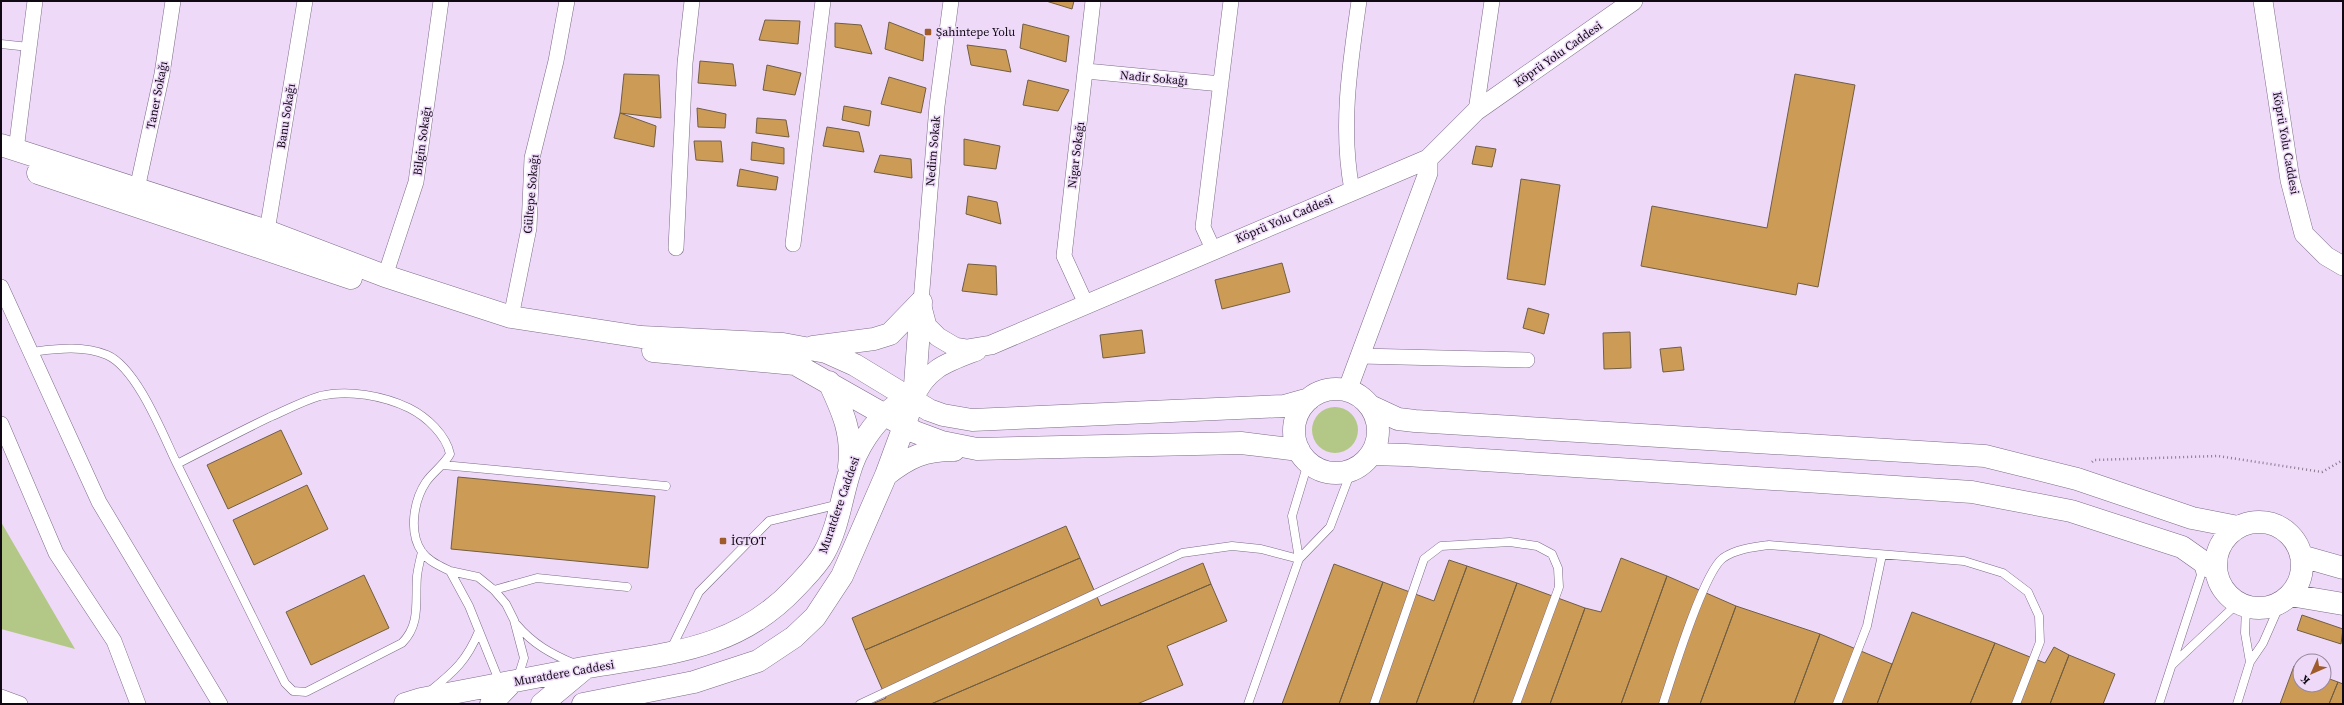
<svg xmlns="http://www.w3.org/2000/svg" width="2344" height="705" font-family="'Source Serif 4',serif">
	<rect width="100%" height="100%" fill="#eed9f9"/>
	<path fill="#b3c887" d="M1312 430a23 23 0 1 1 46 0a23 23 0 1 1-46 0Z
		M1,522l74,127 -74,-20z"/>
	<path fill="#cc9c57" stroke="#715d42" d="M1046,1h28l-2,8z
		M765,20l35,1 -2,23 -39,-4z
		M889,22l36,14 -2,25 -38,-12z
		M835,23l26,2 11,29 -37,-7z
		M1023,24l46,12 -3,26 -46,-14z
		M967,45l39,5 5,22 -40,-7z
		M700,61l33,3 3,22 -38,-3z
		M767,65l34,8 -6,22 -32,-5z
		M624,74l35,1 2,43 -41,-5z
		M1795,74l60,11 -37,202 -20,-4 -2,12 -155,-29 11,-60 115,22z
		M889,77l37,11 -5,25 -40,-9z
		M1028,80l41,10 -11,21 -35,-6z
		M844,106l27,5 -2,15 -27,-6z
		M697,108l29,6 -1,14 -27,-1z
		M620,113l36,13 -2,21 -40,-9z
		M757,118l29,2 3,17 -33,-4z
		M827,127l32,5 5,20 -41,-6z
		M964,139l36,7 -4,23 -32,-4z
		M694,141h27l2,21 -27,-2z
		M752,142l32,6v16l-33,-4z
		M1476,146l20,3 -4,18 -20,-3z
		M880,155l31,4 1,19 -38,-6z
		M740,169l38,8 -2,13 -39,-4z
		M1521,179l39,6 -15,100 -38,-6z
		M968,196l29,6 4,22 -35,-10z
		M1282,263l8,29 -68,17 -7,-29z
		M968,264l28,2 1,29 -35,-4z
		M1528,308l21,6 -5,20 -21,-6z
		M1142,330l3,23 -42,5 -3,-23z
		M1630,332l1,36 -27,1 -1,-36z
		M1681,347l3,23 -21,2 -3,-23z
		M281,430l21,44 -74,35 -21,-44z
		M458,477l197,19 -7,72 -197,-19z
		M307,485l21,44 -74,36 -21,-45z
		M1066,526l14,32 -215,92 -13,-32z
		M1080,558l21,48 102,-43 8,21 -280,120h-59l14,-6 -21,-48z
		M1621,558l46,18 -46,128h-71l35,-96 16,4z
		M1449,560l18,6 -51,138h-77l44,-122 51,19z
		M1334,564l49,18 -44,122h-57z
		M1467,566l50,17 -44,121h-57z
		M364,575l25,53 -78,37 -25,-53z
		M1667,576l69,30 -36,98h-79z
		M1517,583l68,25 -35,96h-77z
		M1211,584l16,37 -60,25 16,39 -46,19h-206z
		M1736,606l84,28 -26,70h-94z
		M1912,612l83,31 -25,61h-93z
		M2302,615l41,14 -2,15 -44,-14z
		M1820,634l72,30 -15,40h-83z
		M1995,643l50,20 9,-16 15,8 -19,49h-80z
		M2069,655l46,19 -12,30h-53z
		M2294,666l6,2v17h24v-8l14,5 -9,22h-49z
		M2338,682l5,2v20h-14z"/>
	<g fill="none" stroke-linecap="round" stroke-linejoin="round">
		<g stroke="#7d6b87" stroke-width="9">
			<path id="service" d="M1,44l28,3
				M31,352c25,-3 51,-7 76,3 30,13 56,80 70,109 31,-16 62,-32 93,-47 16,-7 33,-16 50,-21 28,-7 64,0 89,12 18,9 37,27 41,46 -6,11 -17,18 -24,28 -12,18 -18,50 -4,70 6,9 18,14 28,19
				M177,464l108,219 8,8 13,1 96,-49c19,-19 13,-42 15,-67 1,-8 3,-16 5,-24
				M443,465l223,21
				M1299,559l-7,-43 16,-53
				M494,590l43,-12 90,9
				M2246,607l-1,26 5,29
				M516,624c17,20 35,30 59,40
				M671,649l28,-57 70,-71 71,-17
				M2173,664l65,-61
				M500,683l-31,-77 -19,-35 28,6 16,13 12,14 8,16 10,38 -4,13 -5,7
				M430,691c25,-20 37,-31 49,-60
				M860,704l322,-151 50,-7 29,3 38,10
				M1248,704l51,-145 31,-32 22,-58
				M1374,704l50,-145 17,-13 69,-4 27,4 15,8 6,14 1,19 -43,117
				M1663,704c9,-28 40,-131 60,-146 13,-9 31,-11 46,-13l195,16 39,12 25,19 11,24 1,26 -24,62
				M1837,704l30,-78 15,-71
				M2159,704l42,-129 -3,-11
				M2237,704l13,-42 13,-19 18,-41"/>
		</g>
		<g stroke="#7d6b87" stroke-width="16">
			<path id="minor" d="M1086,71l135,13
				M1476,111l16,-110
				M16,150l19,-149
				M137,189l25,-115 11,-73
				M1352,190c-12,-63 -2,-126 7,-189
				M267,231l38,-230
				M793,244l30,-243
				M676,248l9,-185 7,-62
				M1213,249l-10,-22 28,-226
				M385,276l31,-94 25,-181
				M1,287l98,215 121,202
				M921,302l16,-196 14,-105
				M1086,304l-22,-48 29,-255
				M511,317l18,-89 3,-70 24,-97 11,-60
				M1360,356l167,4
				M1,424l55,129 58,88 24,63
				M1,697l19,7"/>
		</g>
		<g stroke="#7d6b87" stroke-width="20">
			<path id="tertiary" d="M2263,1l27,179 14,54 22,22 17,10
				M922,307l5,19 11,11 17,10 12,2 24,-4 437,-186 48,-48 157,-110
				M1347,391l81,-218v-14
				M914,399c13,-31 34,-37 63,-48"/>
		</g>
		<g stroke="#7d6b87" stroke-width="23">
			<path id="secondary" d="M1,145l266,86 118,45 126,41 130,20 142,7 43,8 29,13 74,45 14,5 29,5 312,-14 25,-7
				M38,173l313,105
				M813,347l61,-8 16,-5 31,-32
				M653,351l142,13 120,68 27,10 35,7 264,-6 58,7
				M829,382c14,30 24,52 20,85
				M1294 431a42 42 0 1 1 84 0a42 42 0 1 1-84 0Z
				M1370,406l28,13 17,2 570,35 92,23 115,39 46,9
				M1371,454l35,1 566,37 99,19 111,36 34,24
				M886,475c23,-18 38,-25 68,-25
				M2216 565a43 43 0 1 1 86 0a43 43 0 1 1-86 0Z
				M2301,556l42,12
				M2290,595l53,9
				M405,704l16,-5c54,-10 108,-21 162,-31 81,-15 152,-16 212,-80 10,-11 22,-22 29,-35 14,-25 17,-53 25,-79 7,-25 24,-52 45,-67
				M491,704l21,-22
				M542,704l42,-35
				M583,704l111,-22 64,-21 36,-24 21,-20 27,-41 44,-101 28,-76 7,-97"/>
		</g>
		<path stroke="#897a90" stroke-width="2.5" stroke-dasharray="1 3" stroke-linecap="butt" d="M2092,462l2,-2 124,-4 104,16 21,-12"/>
		<use href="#service" stroke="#fff" stroke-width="8"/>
		<use href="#minor" stroke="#fff" stroke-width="15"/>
		<use href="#tertiary" stroke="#fff" stroke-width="19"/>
		<use href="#secondary" stroke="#fff" stroke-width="22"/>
	</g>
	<g fill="#9f5c2a" stroke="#eed9f9" stroke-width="1.5">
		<rect x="924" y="28" width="8" height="8" rx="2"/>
		<rect x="719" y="537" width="8" height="8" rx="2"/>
	</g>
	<g text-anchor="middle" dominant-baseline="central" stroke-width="3" stroke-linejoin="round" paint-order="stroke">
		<g font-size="12" fill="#100913" stroke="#eed9f9" text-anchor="start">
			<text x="936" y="32">Şahintepe Yolu</text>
			<text x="731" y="541">İGTOT</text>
		</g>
		<g font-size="12" fill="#100913" stroke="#eed9f9">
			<text transform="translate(1558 54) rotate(-35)">Köprü Yolu Caddesi</text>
			<text transform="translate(1154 78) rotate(5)">Nadir Sokağı</text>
			<text transform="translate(157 95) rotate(-79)">Taner Sokağı</text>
			<text transform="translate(286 116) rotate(-81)">Banu Sokağı</text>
			<text transform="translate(422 141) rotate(-82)">Bilgin Sokağı</text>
			<text transform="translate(2286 143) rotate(80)">Köprü Yolu Caddesi</text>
			<text transform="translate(933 151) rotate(-85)">Nedim Sokak</text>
			<text transform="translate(1076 155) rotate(-83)">Nigar Sokağı</text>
			<text transform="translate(531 194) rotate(-85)">Gültepe Sokağı</text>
			<text transform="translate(1284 219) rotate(-23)">Köprü Yolu Caddesi</text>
			<text transform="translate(839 505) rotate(-71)">Muratdere Caddesi</text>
			<text transform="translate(564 673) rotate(-10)">Muratdere Caddesi</text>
		</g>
	</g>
	<rect width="2344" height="705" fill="none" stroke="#100913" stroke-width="4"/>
	<g transform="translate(2312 673) rotate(225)"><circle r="19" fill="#eed9f9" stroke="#95869d"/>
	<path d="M0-3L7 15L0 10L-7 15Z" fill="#9f5c2a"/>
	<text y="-6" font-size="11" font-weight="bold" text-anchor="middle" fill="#100913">K</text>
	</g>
</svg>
